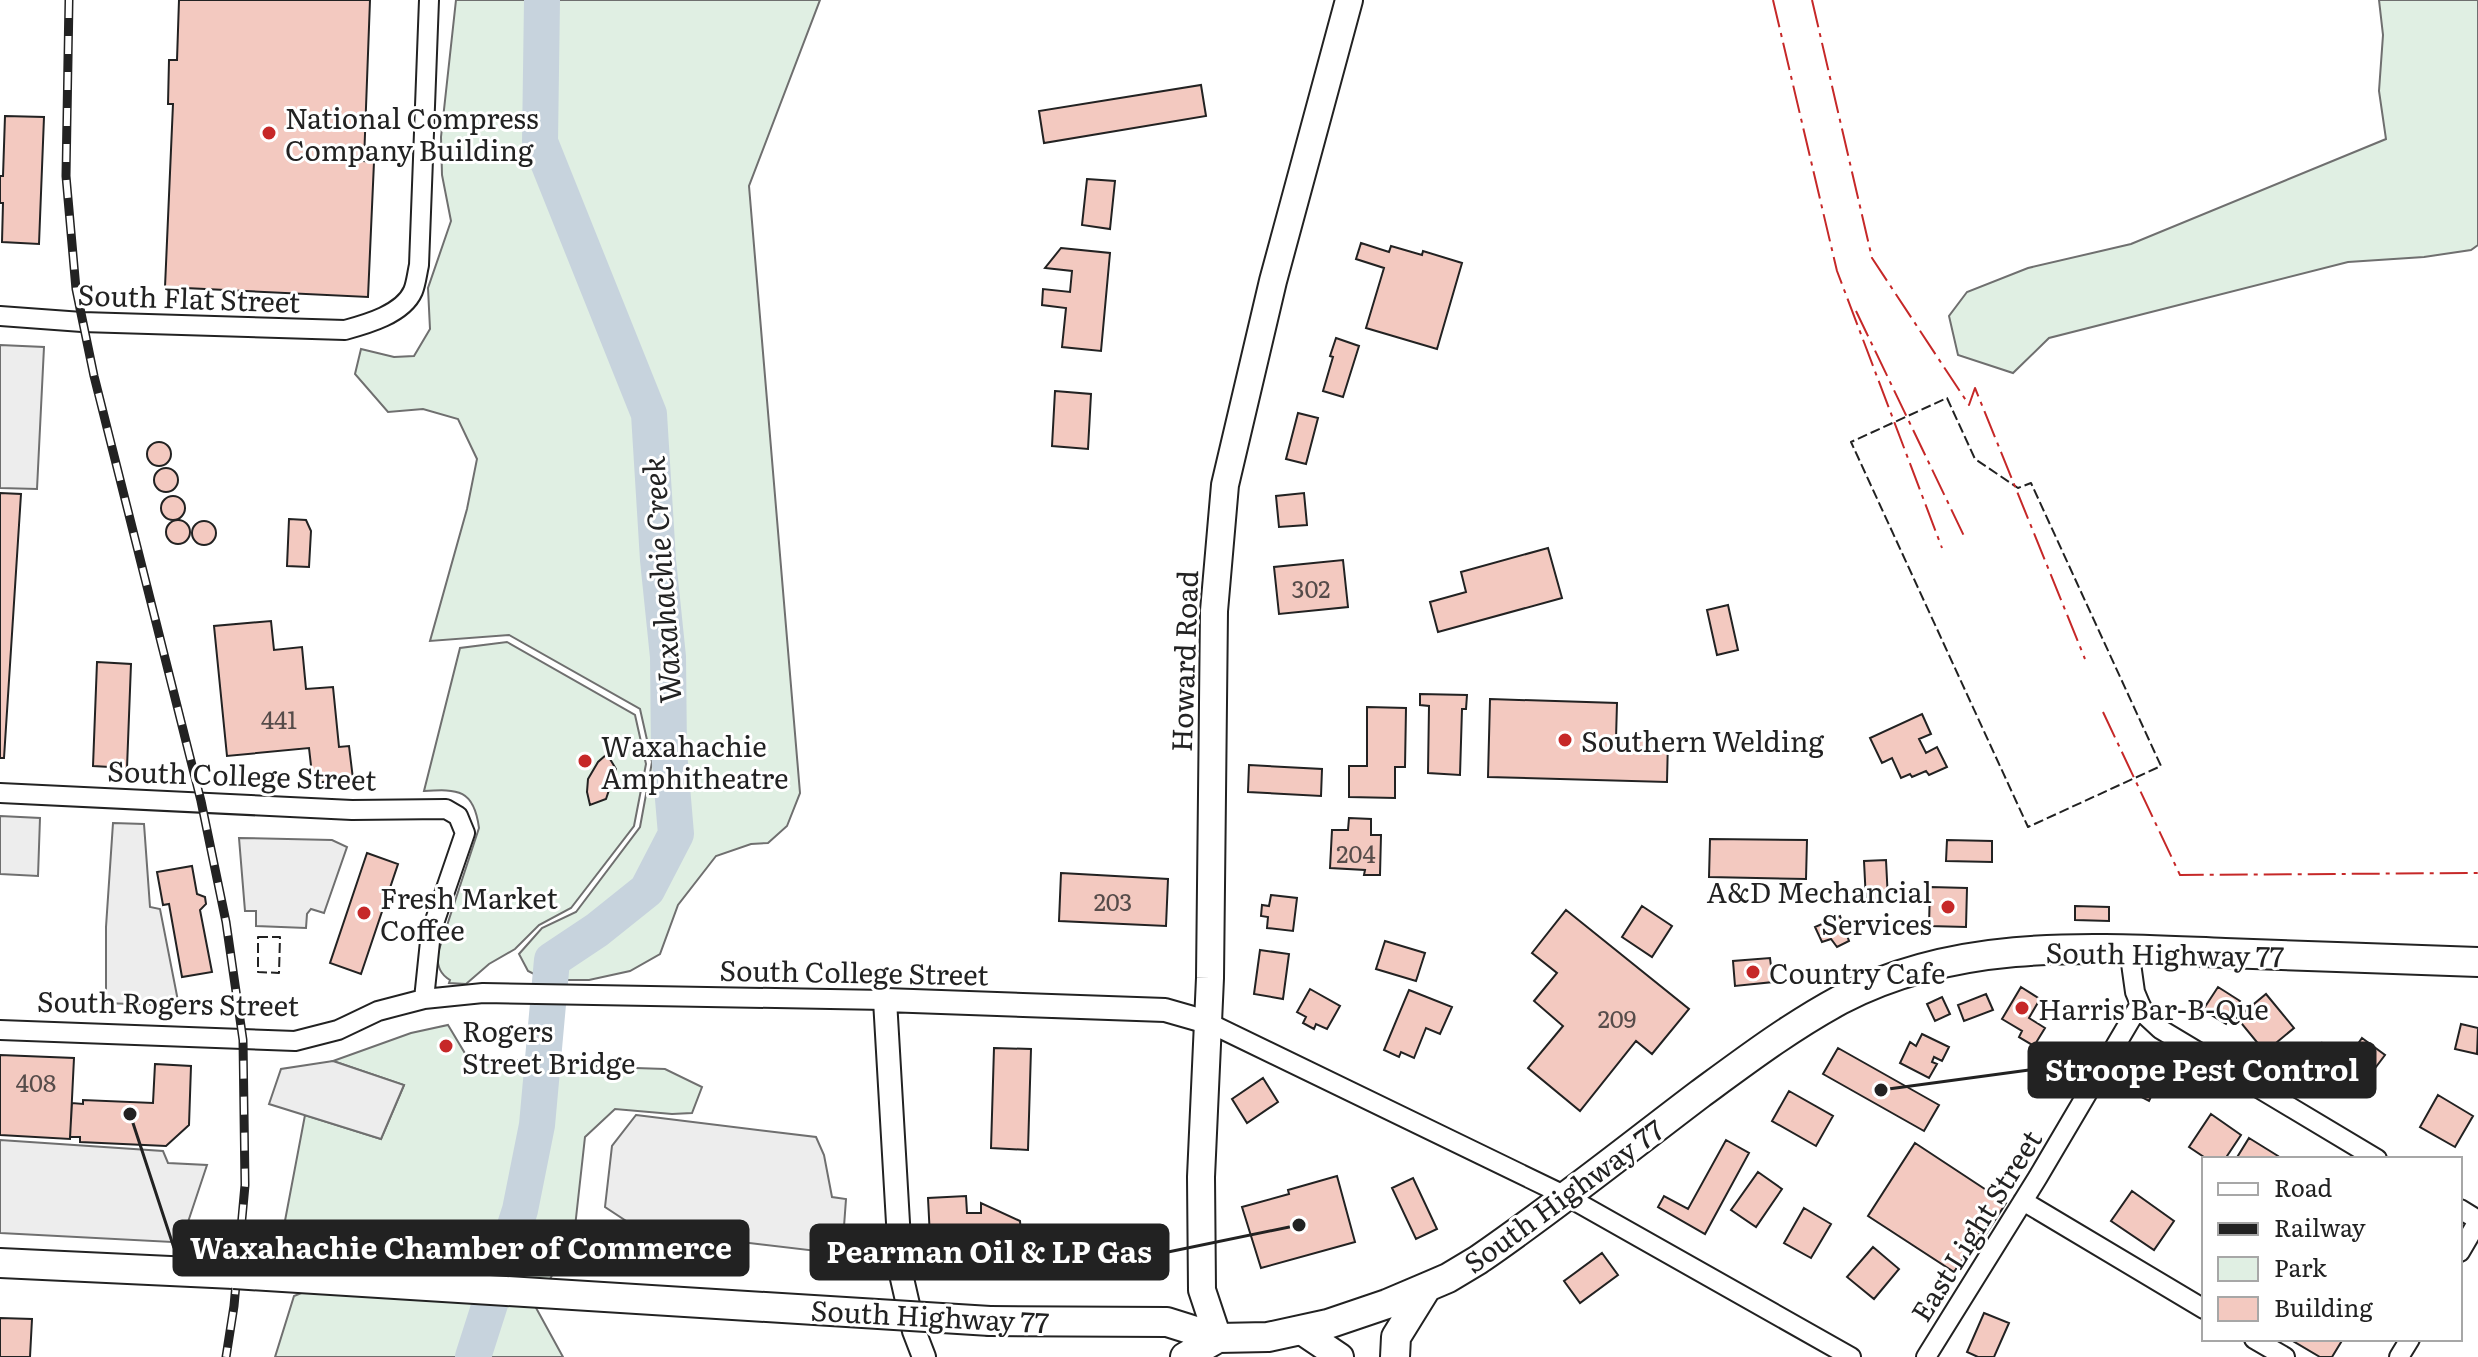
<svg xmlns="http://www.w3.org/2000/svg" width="2478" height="1357" font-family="Literata,serif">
	<rect width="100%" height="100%" fill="#fff"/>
	<path fill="#e0efe3" stroke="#6f6f6f" stroke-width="2" d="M456,0h364l-71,186 51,607 -13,33 -19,17 -17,1 -35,12 -38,49 -18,49 -30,17 -41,9h-43l-18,-9 -9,-17 23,-26 34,-16 64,-85 12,-65 -12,-53 -131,-74 -79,6 37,-132 10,-50 -19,-40 -35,-10 -35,3 -33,-38 6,-25 33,8 20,-1 16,-27 -2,-41 23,-67 -9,-46 -1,-38z
		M2379,0h99v245l-7,5 -47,7 -76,5 -299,76 -36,35 -55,-18 -9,-39 18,-24 61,-24 103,-24 255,-105 -7,-48 4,-56z
		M507,642l128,73 11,49 -12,62 -63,82 -32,17 -24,24 -26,15 -23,20 -17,-1 1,-3c-10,-6 -12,-13 -13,-24l42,-128c-5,-39 -21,-39 -55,-37l36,-143z
		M448,1025l18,30 37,5h31l72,7 59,2 37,18 -10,26 -20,1 -57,-5 -30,28 -11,99 -39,70 28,51h-288l19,-61 22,-9 -39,-24 28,-148 76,24 23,-54 -71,-24 78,-28z"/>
	<path fill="#ededed" stroke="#6f6f6f" stroke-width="2" d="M0,345l44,2 -7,142 -37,-1z
		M0,816l40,2 -2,58 -38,-2z
		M113,823l31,1 6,83 10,2 19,97 -73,-3v-76z
		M239,838l93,2 15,7 -23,66 -13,-4 -4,5 -1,14 -50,-2v-15h-11z
		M333,1061l71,24 -23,54 -112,-35 12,-35z
		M636,1115l180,22 8,18 8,42 14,2 -4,55 -202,-24 -35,-23 7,-61z
		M0,1140l163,11 5,12 39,2 -19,57 3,21 -191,-10z"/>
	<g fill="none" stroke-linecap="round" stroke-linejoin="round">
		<path stroke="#c7d3dd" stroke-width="36" d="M473,1357l47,-147 17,-85 15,-165 45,-30 50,-40 29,-56 -7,-82 -1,-95 -10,-97 -9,-146 -109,-272 2,-142"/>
	</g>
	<path fill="#f3c9c0" stroke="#222" stroke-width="2" d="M179,0h191l-6,161 10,1 -6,135 -203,-10 8,-183h-5l1,-44h8z
		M1201,85l5,31 -162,27 -5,-32z
		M5,116l39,1 -5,127 -37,-2 1,-39h-3v-27h3z
		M1087,179l28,2 -5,48 -28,-4z
		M1361,243l28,9 2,-6 31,9 1,-4 39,12 -25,86 -71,-21 18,-60 -28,-9z
		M1061,248l49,5 -9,98 -39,-4 4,-39 -24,-3 1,-16 27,3 2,-21 -27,-3z
		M1336,338l23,8 -16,51 -20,-6 10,-34 -3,-1z
		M1055,391l36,3 -3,55 -36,-3z
		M1298,413l20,5 -12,46 -20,-5z
		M147 454a12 12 0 1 1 24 0a12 12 0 1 1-24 0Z
		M154 480a12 12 0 1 1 24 0a12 12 0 1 1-24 0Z
		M0,493l21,1 -17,264h-4z
		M1304,493l3,32 -28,2 -3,-31z
		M161 508a12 12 0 1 1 24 0a12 12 0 1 1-24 0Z
		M289,519l17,1 5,11 -2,36 -22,-1z
		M166 532a12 12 0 1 1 24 0a12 12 0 1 1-24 0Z
		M192 533a12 12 0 1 1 24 0a12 12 0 1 1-24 0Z
		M1548,548l14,50 -124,34 -8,-30 36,-10 -5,-20z
		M1343,560l5,47 -69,7 -5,-47z
		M1728,605l10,45 -21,5 -10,-45z
		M271,621l3,29 28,-3 4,42 27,-2 6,60 10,-1 4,33 -40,4 -4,-35 -82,8 -13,-130z
		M97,662l34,2 -4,104 -34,-2z
		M1420,694l47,1 -1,14h-4l-2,66 -32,-2 1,-67 -9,-1z
		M1490,699l127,4 -1,36 52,1 -1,42 -179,-5z
		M1367,707l39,1 -1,59h-10v31l-46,-1v-31h18z
		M1922,714l9,20 -12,5 7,14 11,-6 10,20 -18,8 -3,-4 -14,6 -2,-3 -9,4 -9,-20 -10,5 -12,-25z
		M607,754l9,15 -10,30 -16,6 -3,-13 1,-13 10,-17z
		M1249,765l73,4 -1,27 -73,-4z
		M1349,818l22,1v16h10l-1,40h-16l1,-5 -35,-2 2,-38h16z
		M1710,839l97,1 -1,39 -97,-2z
		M1947,840l45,1v21l-46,-1z
		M367,853l31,11 -37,110 -31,-11z
		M1886,860l2,40 -22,1 -2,-40z
		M192,866l5,28 8,3 1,7 -6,6 12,62 -30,5 -13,-73 -6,1 -6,-33z
		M1061,873l107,6 -2,47 -107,-5z
		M1930,887l37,1 -1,39 -37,-1z
		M1271,895l26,3 -4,33 -26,-3 1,-11 -7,-1 1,-11 7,1z
		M1642,906l30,20 -20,31 -30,-20z
		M2075,906l34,1v14l-34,-1z
		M1566,910l123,99 -37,45 -16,-13 -56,70 -52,-43 35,-42 -29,-25 23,-28 -25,-20z
		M1840,916l9,25 -12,6 -6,-8 -9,3 -7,-15z
		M1385,941l40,12 -9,28 -40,-12z
		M1260,950l29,4 -6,45 -29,-5z
		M1770,958l3,24 -38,4 -2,-25z
		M2021,987l19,12 -11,19 16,10 -11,18 -15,-9 3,-6 -20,-12z
		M2218,987l22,14 -14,23 -23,-14z
		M1310,989l30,17 -13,23 -11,-5 -2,5 -11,-6 3,-6 -9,-5z
		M1409,990l43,17 -12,27 -14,-6 -12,30 -13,-6 -2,5 -15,-7z
		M1986,994l7,16 -29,11 -6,-16z
		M2266,994l28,34 -29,24 -28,-34z
		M1942,997l8,17 -15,7 -8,-17z
		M2461,1024l17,4 -1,26 -22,-5z
		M1922,1034l27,13 -7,14 -8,-4 -2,5 5,2 -8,14 -29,-15 10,-21 6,4z
		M2362,1038l23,17 -31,41 -46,-34 14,-19 24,18z
		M994,1048l37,1 -3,101 -37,-2z
		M1838,1048l101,57 -15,26 -101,-57z
		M0,1055l74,3 -4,81 -70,-4z
		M2137,1060l26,12 -14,29 -25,-13z
		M155,1064l36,2 -2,59 -23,21 -86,-4v-5h-10l2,-34 11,1v-4l70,3z
		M1263,1078l15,24 -31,21 -15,-24z
		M1789,1091l44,25 -17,30 -44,-25z
		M2438,1095l35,21 -18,31 -35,-20z
		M2211,1114l30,21 -16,24h-18l-18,-12z
		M2249,1138l29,18 -2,3h-40z
		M1726,1140l23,13 -44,81 -47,-27 6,-11 24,13z
		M1915,1143l91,60 -20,31 -5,-3 -27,41 -86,-56z
		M1758,1172l24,17 -26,38 -25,-17z
		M1337,1176l18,66 -94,26 -19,-61 47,-13 -1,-4z
		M1413,1178l24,51 -21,10 -24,-51z
		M2132,1191l42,30 -20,29 -43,-29z
		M966,1196l1,17h14v-10l39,18 4,47 -42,-7 -1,-7 -50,3 -3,-59z
		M1804,1208l27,16 -20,34 -27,-15z
		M1873,1247l26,22 -25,30 -27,-22z
		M1602,1253l16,22 -38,28 -16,-22z
		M1984,1313l25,10 -15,34h-16l-11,-5z
		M0,1318l32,1 -2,38h-30z
		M2294,1339h49l-11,18h-12l-27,-16z"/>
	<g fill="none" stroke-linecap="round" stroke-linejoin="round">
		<g stroke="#222" stroke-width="22">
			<path id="minor" d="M0,316l82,6 263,8c22,-6 58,-16 68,-39 3,-7 4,-17 6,-26l10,-265
				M0,793l352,17 94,-1 12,7 7,17 -34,99 -7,67
				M2140,1004l6,12 14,13 217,130
				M1207,1022l359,174 285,161
				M0,1030l295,11 43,-11 40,-19 46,-12 59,-6 402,7
				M2023,1201l181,108
				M2460,1209l18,11
				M2460,1252l18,-31
				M2254,1339l31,18
				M1926,1357l112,-180 102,-173 -5,-12 -6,-43
				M2399,1357l11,-18"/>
		</g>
		<g stroke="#222" stroke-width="26">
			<path id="tertiary" d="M924,1357l-10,-26 -13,-57 -16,-274 280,10 42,12"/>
		</g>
		<g stroke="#222" stroke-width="30">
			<path id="secondary" d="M1300,1330l40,27
				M1218,1338l-16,-48 -1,-113 9,-199 4,-367 11,-126 48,-204 76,-281"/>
		</g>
		<g stroke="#222" stroke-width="32">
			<path id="primary" d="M0,1263l234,11
				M990,1321l177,1 51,16 50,-1 60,-13 59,-20 61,-26 30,-18c76,-52 148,-110 222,-166 45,-33 90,-67 140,-94 120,-63 255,-52 385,-47 84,3 169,6 253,9
				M1185,1357l33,-19
				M1395,1357l1,-20 31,-50"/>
		</g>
		<use href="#minor" stroke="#fff" stroke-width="18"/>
		<use href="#tertiary" stroke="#fff" stroke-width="22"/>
		<use href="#secondary" stroke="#fff" stroke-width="26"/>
		<use href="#primary" stroke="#fff" stroke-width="28"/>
		<g stroke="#222" stroke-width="9">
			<path id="rail" d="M69,0l-3,176 10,113 18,87 107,425 25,121 17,118 2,145 -11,121 -8,51"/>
		</g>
		<use href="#rail" stroke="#fff" stroke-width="6" stroke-dasharray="18" stroke-linecap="butt"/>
		<g stroke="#222" stroke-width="32" stroke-linecap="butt">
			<path id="primary-bridge" d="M234,1274l756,47"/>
		</g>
		<use href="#primary-bridge" stroke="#fff" stroke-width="28"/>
		<path stroke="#222" stroke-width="2" stroke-dasharray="10 4" stroke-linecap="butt" d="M1947,398l28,61 43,29 13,-5 130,283 -133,61 -177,-385z
			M258,937h22l-1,36 -21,-1z"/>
		<path stroke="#c62828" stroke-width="2" stroke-dasharray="28 6 4 6" stroke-linecap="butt" d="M1773,0l64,271 105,277
			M1812,0l60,258 97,147 6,-17 110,271
			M1856,311l109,227
			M2103,712l77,163 298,-2"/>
	</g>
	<g fill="#c62828" stroke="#fff" stroke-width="3">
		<circle cx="269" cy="133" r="8"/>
		<circle cx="1565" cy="740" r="8"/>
		<circle cx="585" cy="761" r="8"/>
		<circle cx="1948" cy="907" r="8"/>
		<circle cx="364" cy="913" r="8"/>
		<circle cx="1753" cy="972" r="8"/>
		<circle cx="2022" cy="1008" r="8"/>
		<circle cx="446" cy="1046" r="8"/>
	</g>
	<g text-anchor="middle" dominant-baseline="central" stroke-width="6" stroke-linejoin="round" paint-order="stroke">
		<g font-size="24" fill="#564c4a">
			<text x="1311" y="587">302</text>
			<text x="279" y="718">441</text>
			<text x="1356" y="852">204</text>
			<text x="1113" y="900">203</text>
			<text x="1617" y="1017">209</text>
			<text x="36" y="1081">408</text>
		</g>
		<g font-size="28" fill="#222" stroke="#fff" text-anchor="start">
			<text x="285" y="117">National Compress<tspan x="285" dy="32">Company Building</tspan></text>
			<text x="1581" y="740">Southern Welding</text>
			<text x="601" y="745">Waxahachie<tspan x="601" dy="32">Amphitheatre</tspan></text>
			<text x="1932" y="891" text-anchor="end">A&amp;D Mechancial<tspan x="1932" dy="32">Services</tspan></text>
			<text x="380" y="897">Fresh Market<tspan x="380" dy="32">Coffee</tspan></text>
			<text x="1769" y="972">Country Cafe</text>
			<text x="2038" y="1008">Harris Bar-B-Que</text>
			<text x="462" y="1030">Rogers<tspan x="462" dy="32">Street Bridge</tspan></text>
		</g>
		<g font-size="28" fill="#222" stroke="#fff">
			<text transform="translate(189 297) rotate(2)">South Flat Street</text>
			<text transform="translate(1183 661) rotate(-88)">Howard Road</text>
			<text transform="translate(242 774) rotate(2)">South College Street</text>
			<text transform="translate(2165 953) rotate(1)">South Highway 77</text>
			<text transform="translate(854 971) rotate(1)">South College Street</text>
			<text transform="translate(168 1002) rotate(1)">South Rogers Street</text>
			<text transform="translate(1563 1195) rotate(-36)">South Highway 77</text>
			<text transform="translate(1975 1225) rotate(-58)">East Light Street</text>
			<text transform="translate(930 1315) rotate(3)">South Highway 77</text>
		</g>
		<g font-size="30" font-style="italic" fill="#222" stroke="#fff">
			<text transform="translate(660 580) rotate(-94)">Waxahachie Creek</text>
		</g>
	</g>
	<path fill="none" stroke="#222" stroke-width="3" d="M1881 1090L2029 1070M130 1114L174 1248M1299 1225L1168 1252"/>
	<g fill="#222" stroke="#fff" stroke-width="3">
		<circle cx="1881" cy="1090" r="8"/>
		<circle cx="130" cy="1114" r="8"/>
		<circle cx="1299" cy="1225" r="8"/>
	</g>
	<g fill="#222" stroke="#222" stroke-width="3">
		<rect x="2029" y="1043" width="346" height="54" rx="8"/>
		<rect x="174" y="1221" width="574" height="54" rx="8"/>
		<rect x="811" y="1225" width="357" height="54" rx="8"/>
	</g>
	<g font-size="30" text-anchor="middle" font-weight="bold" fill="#fff">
		<text x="2202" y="1081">Stroope Pest Control</text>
		<text x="461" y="1259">Waxahachie Chamber of Commerce</text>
		<text x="989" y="1263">Pearman Oil &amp; LP Gas</text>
	</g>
	<rect x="2202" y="1157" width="260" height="184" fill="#ffffff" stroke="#a7a7a7" stroke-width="2"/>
	<rect x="2218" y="1183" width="40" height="12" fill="#ffffff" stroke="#a7a7a7" stroke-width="2"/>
	<text x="2274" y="1197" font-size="24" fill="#222222">Road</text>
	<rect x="2218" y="1223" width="40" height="12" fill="#222222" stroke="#a7a7a7" stroke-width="2"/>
	<text x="2274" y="1237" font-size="24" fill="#222222">Railway</text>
	<rect x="2218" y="1257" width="40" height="24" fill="#e0efe3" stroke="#a7a7a7" stroke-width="2"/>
	<text x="2274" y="1277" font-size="24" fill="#222222">Park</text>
	<rect x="2218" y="1297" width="40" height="24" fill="#f3c9c0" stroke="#a7a7a7" stroke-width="2"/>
	<text x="2274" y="1317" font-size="24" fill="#222222">Building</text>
</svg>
